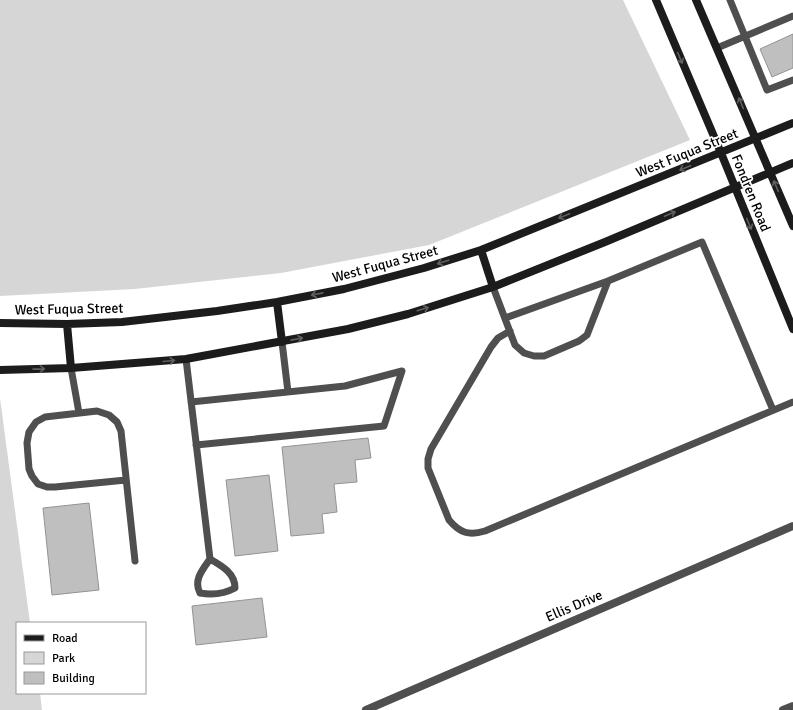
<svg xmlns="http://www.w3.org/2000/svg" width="793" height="710" font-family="Signika,sans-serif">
	<rect width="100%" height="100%" fill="#fff"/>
	<path fill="#d6d6d6" d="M0,0h623l67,140 -261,105 -148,28 -146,16 -135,7z
		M0,398l30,225h-13v70h23l2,17h-42z"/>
	<path fill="#bfbfbf" stroke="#939393" d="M793,34v34l-21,9 -12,-28z
		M368,438l3,20 -16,2 2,22 -23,2 3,28 -15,2 2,19 -33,3 -9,-89z
		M269,475l9,76 -43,5 -9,-76z
		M89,503l10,87 -47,5 -9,-87z
		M262,598l5,39 -71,8 -4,-39z"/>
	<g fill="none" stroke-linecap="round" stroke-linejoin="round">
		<path stroke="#4f4f4f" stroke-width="7" d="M730,0l37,90 26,-10
			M717,48l76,-32
			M493,287l22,58 9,8 10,3h10l35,-15 8,-6 21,-54
			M505,318l103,-37 94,-39 71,168
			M510,331l-12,7 -7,9 -60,102 -3,10v9l21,52c11,13 20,16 36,11l308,-129
			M282,342l6,50
			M186,359l24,200c-7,10 -17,21 -10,34 12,2 24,1 35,-5 0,-15 -13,-22 -25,-29
			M71,368l8,45
			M191,402l154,-16 57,-15 -18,55 -188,19
			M126,480l-71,7h-8l-9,-3 -6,-8 -3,-7 -2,-26 2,-11 7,-10 9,-5 52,-6 12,4 8,7 4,9 14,130"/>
		<path stroke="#4f4f4f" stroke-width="8" d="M366,710l427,-184
			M783,710l10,-4"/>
		<path stroke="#1c1c1c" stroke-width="8" d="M656,0l65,153 72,176
			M696,0l97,226
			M481,250l12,37
			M277,302l5,40
			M0,323l67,1 55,-2 95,-11 60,-9 67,-13 80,-21 57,-18 312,-127
			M67,324l4,44
			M0,370l71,-2 115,-9 162,-30 60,-15 85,-27 112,-45 188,-79"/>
	</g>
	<defs><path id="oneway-shaft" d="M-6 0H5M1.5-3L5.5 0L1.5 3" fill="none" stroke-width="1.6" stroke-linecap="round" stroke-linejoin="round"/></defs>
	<g stroke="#606060">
		<use href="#oneway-shaft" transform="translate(680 58) rotate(67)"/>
		<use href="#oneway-shaft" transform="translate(741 103) rotate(-113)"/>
		<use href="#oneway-shaft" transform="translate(685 168) rotate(158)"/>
		<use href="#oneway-shaft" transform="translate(776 186) rotate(-113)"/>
		<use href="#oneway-shaft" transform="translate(670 214) rotate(-23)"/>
		<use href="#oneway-shaft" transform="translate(564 216) rotate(158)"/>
		<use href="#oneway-shaft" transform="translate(749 224) rotate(68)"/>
		<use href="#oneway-shaft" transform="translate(443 262) rotate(162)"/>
		<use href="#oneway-shaft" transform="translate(317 294) rotate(169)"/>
		<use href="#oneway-shaft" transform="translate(423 309) rotate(-17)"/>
		<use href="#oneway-shaft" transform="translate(297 339) rotate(-11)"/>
		<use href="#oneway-shaft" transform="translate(169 361) rotate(-5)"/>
		<use href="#oneway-shaft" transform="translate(39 369) rotate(-1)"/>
	</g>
	<g text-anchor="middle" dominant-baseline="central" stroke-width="3.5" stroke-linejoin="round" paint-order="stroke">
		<g font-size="14" fill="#000" stroke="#fff">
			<text transform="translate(687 153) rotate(-22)">West Fuqua Street</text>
			<text transform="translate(751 193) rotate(68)">Fondren Road</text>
			<text transform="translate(385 264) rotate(-15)">West Fuqua Street</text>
			<text transform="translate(69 309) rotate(-1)">West Fuqua Street</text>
			<text transform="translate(574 606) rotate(-23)">Ellis Drive</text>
		</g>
	</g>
	<rect x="16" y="622" width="130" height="72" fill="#ffffff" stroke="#999999"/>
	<rect x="24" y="635" width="20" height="6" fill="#1c1c1c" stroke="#999999"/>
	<text x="52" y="642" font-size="12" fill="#000000">Road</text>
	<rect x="24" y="652" width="20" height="12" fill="#d6d6d6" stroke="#999999"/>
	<text x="52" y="662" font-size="12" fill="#000000">Park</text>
	<rect x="24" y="672" width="20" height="12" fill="#bfbfbf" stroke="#999999"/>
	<text x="52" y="682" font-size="12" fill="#000000">Building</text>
</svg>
